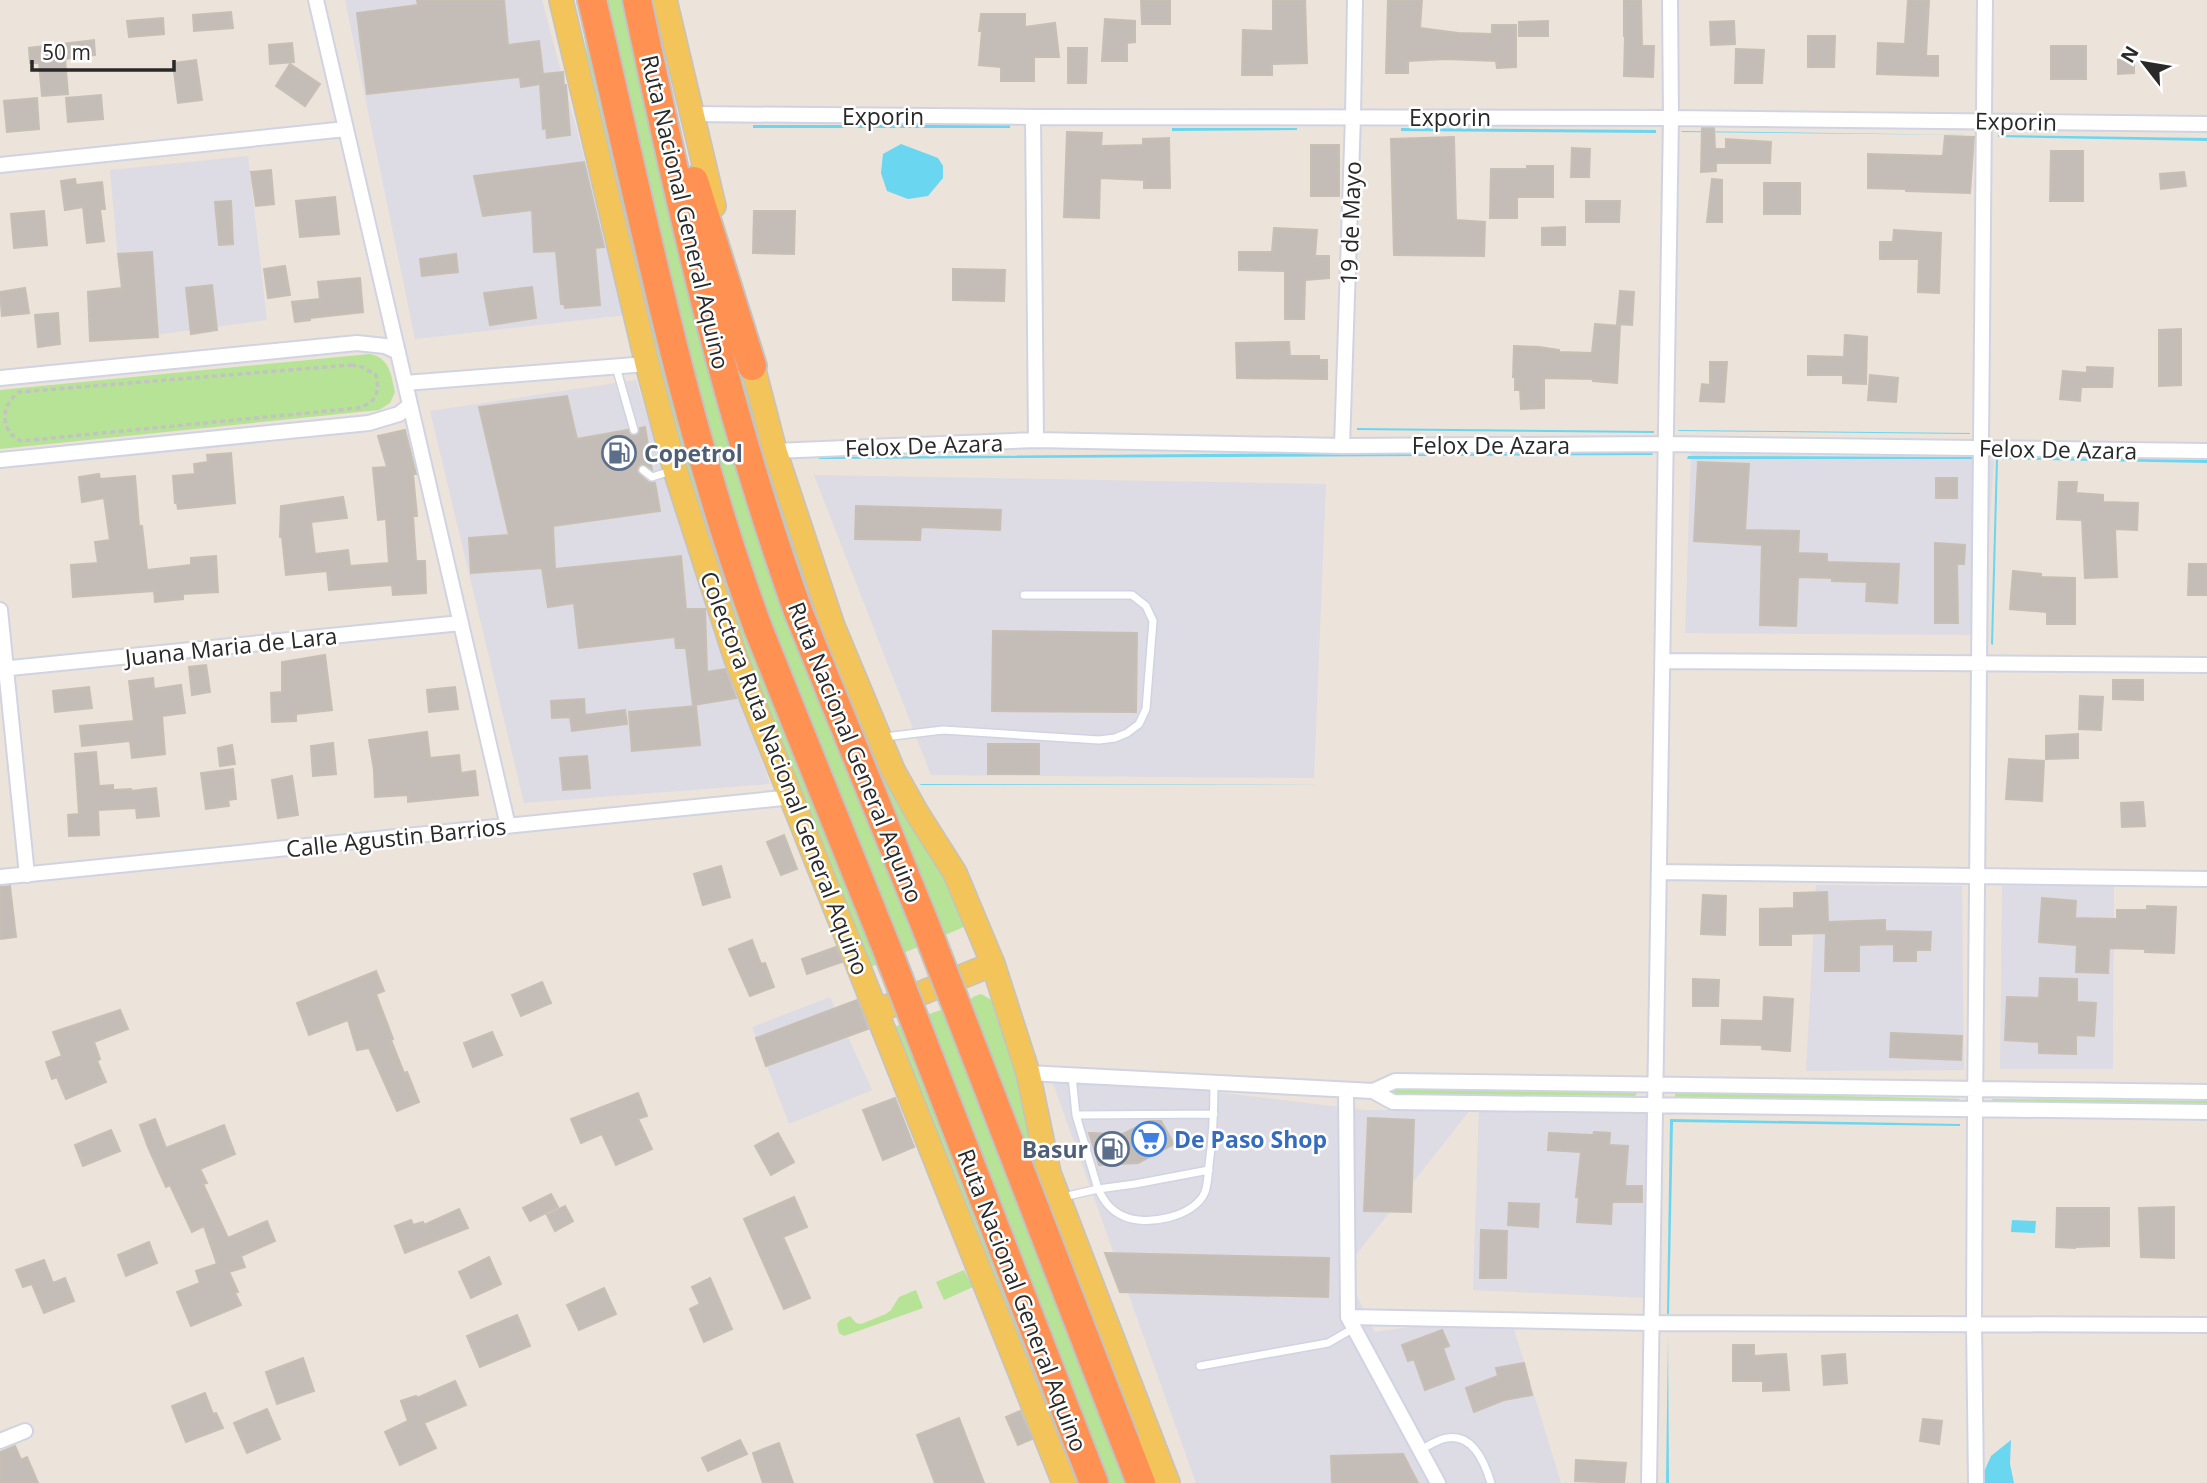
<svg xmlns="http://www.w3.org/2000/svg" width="2207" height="1483" font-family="'Open Sans',sans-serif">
	<rect width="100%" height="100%" fill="#ece3da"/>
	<path fill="#dddbe4" d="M345,0h197l84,315 -211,24z
		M248,156l19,164 -142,19 -15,-169z
		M636,380l64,203 70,201 -246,19 -94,-392z
		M1691,453l303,7 -12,175 -297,-2z
		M814,475l512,9 -12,294 -383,-3z
		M1816,885l146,1 2,184 -158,1z
		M2114,885l-1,184h-113l2,-183z
		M830,997l42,93 -83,34 -37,-97z
		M1049,1072l317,38h104l-126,160 31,62 134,-19 52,170h-365z
		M1479,1104l186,2 -18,192 -174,-8z"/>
	<path fill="#b6e396" d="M602,0h26l107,453 186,493 -21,8 -109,-272 -79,-224z
		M581,14l18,87 62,261 28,102 21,69 35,94 133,337 -11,4 -133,-339 -52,-163 -88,-365z
		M737,350c24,82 43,170 77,249 48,110 108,215 152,327l-21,9 -63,-151 -99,-245 -51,-188z
		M370,354c20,4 21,21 25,38l-5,11 -11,7 -379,39v-59z
		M981,994l11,6 10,19 141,428h-5l-168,-446 3,-4z
		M944,1009l188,474h-25l-180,-466 2,-3z
		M899,1025l3,2 181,456h-12l-177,-456z
		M1392,1089l243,3 2,1 -2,3 -244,-2 -1,-2z
		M1675,1092l284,7 1,3 -285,-5z
		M1992,1099l215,2v5l-214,-3z
		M964,1270l9,17 -29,13 -8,-18z
		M916,1290l7,18 -79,28 -5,-3 -2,-9 3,-4 10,-4 6,7 5,1 25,-10 5,-4 8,-13z"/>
	<path fill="#6bd6f0" d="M753,125h257v3h-257z
		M1172,128h125v2l-125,1z
		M1401,128l255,2v3l-255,-2z
		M1682,131l291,4 -292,-3z
		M1998,135l209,3v3l-209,-4z
		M901,144l37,14 5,8v12l-15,18 -20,3 -21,-8 -6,-18 2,-19z
		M1357,428l297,3v2l-297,-3z
		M1679,430l291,3v1l-292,-3z
		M1337,453h315l1,2 -834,4 -1,-2z
		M1688,456l285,1v2h-286z
		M1996,457l211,3v3l-209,-4 -5,186 -2,-1z
		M921,784l403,1h-404z
		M1670,1119l290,5v2l-287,-4 -4,192h-2z
		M2012,1220l24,1 -1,12 -24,-1z
		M1668,1336l1,147h-3z
		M2011,1440l-1,24 4,19h-35l12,-27z"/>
	<path fill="#c4bdb7" stroke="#c7bfb4" stroke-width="2" d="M417,0h87l4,45 31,-4 4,33 20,-2 1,13h2l4,50 -23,3 -1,-10 -3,1 -3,-45 -19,3 -1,-10 -153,17 -10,-81 61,-8z
		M1141,0h29v24h-28z
		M1273,0h32l2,63 -35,1v11h-30l1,-45 30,1z
		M1388,0h34l-2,28 38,5 34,1v-9h24v42l-19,1 -1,-7 -50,-2 -38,2v12h-22z
		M1624,0h17l1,46h12l-1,31 -29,-1 1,-40h-1z
		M1908,0h21l-3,56h12v20l-61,-2 1,-31 27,1z
		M231,12l2,16 -39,3 -1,-16z
		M981,14h44v13l30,-4 4,34h-25v24h-33v-14l-22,-2 3,-34h-3z
		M163,18l1,16 -35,3 -2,-16z
		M1105,19l30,2v21l-8,1v18h-25z
		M1548,21v15h-29v-14z
		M1734,21l1,23 -24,1 -1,-23z
		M1808,36h27l-1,31h-26z
		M94,40l1,15 -30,4 3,35 -26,2 -3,-33h-9l-1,-15z
		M292,43l2,19 -24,2 -1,-19z
		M2051,46h35v33h-35z
		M1068,48h19l-1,35h-18z
		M1736,49l28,1 -2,33h-27z
		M2134,59v14l-16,1v-14z
		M196,60l6,40 -24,3 -5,-40z
		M290,64l30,20 -15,22 -29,-20z
		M101,95l2,24 -35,3 -2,-24z
		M37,98l2,31 -32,3 -3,-31z
		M1702,128h12l1,21h11v-10l45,3 -1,21h-54v8l-15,1z
		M1067,132l35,1 -1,13 42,-1v-6l26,-1 1,50h-26v-8l-44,-2 -1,40 -35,-1z
		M1945,136l29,1 -4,56 -64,-2v-2l-38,-1v-34l75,2z
		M1454,137l2,83 29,2 -1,34 -90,-1 -3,-116z
		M1311,145h28v51h-28z
		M1572,148l18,1 -1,28h-18z
		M2051,151h32v50h-33z
		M584,162l20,85 -9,1 5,57 -35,3 -1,-4h-3l-5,-53 -22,1 -2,-42 -49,6 -9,-40z
		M1527,166h26v31h-36v21h-27l1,-49h36z
		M271,170l3,34 -18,2 -5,-34z
		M2184,172l2,14 -25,3 -1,-15z
		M75,179l1,6 26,-3 3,27h-5l4,32 -17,2 -4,-36 -18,3 -4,-29z
		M1712,179l10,1v42h-15z
		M1764,183h36v31h-36z
		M335,197l4,37 -39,3 -4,-36z
		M231,201l2,43 -14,1 -4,-43z
		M1586,201h34l-1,21h-33z
		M44,211l3,34 -33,3 -3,-34z
		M754,211h41l-1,43 -41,-1z
		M1565,227v18h-23v-17z
		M1274,228l43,2 -2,26h14v22l-24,2 -1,39h-19v-48l-46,-1v-18h33z
		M1894,230l47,3 -2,60 -21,-1 1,-33h-39v-17h13z
		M152,252l6,85 -68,4 -2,-49 34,-4 -4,-34z
		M456,254l2,18 -36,4 -2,-17z
		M285,266l5,29 -22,3 -4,-29z
		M953,269l52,1 -1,31 -51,-1z
		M360,278l3,34 -53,6v2l-15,2 -3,-20 28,-3 -2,-17z
		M212,285l5,45 -26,4 -5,-46z
		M532,287l4,31 -46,7 -6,-32z
		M25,288l4,25 -27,3 -2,-24z
		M1620,291l14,1 -2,33 -15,-1z
		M58,313l2,31 -22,3 -3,-32z
		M1595,324l25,2 -3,57 -24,-2v-2l-49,-1v30l-23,1 -1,-19h-5v-13h-2l1,-31 25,1 20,3v2l33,1z
		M2181,329v56l-22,1v-56z
		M1845,335l22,2 -1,47 -23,-1v-8h-35v-19l36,1z
		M1289,342l1,14h29v4h8v19l-90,-1 -1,-35z
		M1710,362h17l-3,40 -24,-1 2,-17 8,1z
		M2087,367l26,1 -1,19h-31l-1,14 -20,-2 3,-28 24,2z
		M1870,375l28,3 -2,24 -28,-2z
		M567,396l10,43 51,-9 2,5 5,1 4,-2 1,-6 5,-1 7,43 -11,-6 -3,3 -1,5 11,10 7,1 5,28 -107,15 2,43 126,-13 5,53h19l2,63 18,-3 11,29 -43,7 -7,-57h-10l-1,-11 -96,11 -5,-45 -26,4 -6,-39 -71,5 -2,-35 40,-3 -30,-128z
		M405,430l11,44h-3l4,42h-4l3,45h9l1,32 -33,2 -1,-10 -63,5 -2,-19 -41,4 -4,-38h-2l1,-31 62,-9 4,21 -36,4 4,32 33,-4 2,16 39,-3 -3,-44 -8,1 -5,-52 14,-1 -9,-31z
		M231,453l4,50 -57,6 -1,-6h-2l-2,-27 22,-2 -1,-10 14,-2 -1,-7z
		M1698,462l51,2 -4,66 54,1 -1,22 29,1v8l72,2 -2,39 -31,-2 1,-19 -35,-1v-3l-34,-1 -2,49 -36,-1 2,-80 -68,-4z
		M99,474l1,5 35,-3 4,50h3l5,44 44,-5v-7l25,-2 2,36 -35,2v5l-28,3 -1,-11 -81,6 -2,-32 27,-2 -3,-21 15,-2 -6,-42 -22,4 -3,-25z
		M1936,478h21v20h-21z
		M2059,482h18l-1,11 27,2v7l35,1 -1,27 -22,-1 2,48 -32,1 -3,-58 -25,-1z
		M856,506l145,4 -1,20 -79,-3 -1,13 -65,-1z
		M1935,543l30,2 -1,19h-7l1,59h-23z
		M2189,564h18v31h-19z
		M2013,571l28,3v3l34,1v46h-28v-12l-37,-3z
		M993,631l144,2 -1,79 -144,-1z
		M325,655l7,55 -36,4v7l-24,1 -1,-29 11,-1v-30z
		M206,665l4,27 -18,3 -3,-28z
		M153,678l1,11 27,-4 4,28 -23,3 3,38 -33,4 -2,-17 -48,5 -2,-20 54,-5 -5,-40z
		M2113,680h30v20l-30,-1z
		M89,687l3,21 -37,4 -2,-21z
		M455,687l3,22 -29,3 -2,-22z
		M2080,696l23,1 -2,33 -22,-1z
		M584,699l1,16 40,-5 2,14 -55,7 -2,-14 -18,1 -1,-17z
		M696,706l4,39 -68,6 -3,-39z
		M427,732l3,26 29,-3 2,18 14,-2 3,24 -70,7v-7l-33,2 -1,-27 -5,-30z
		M2078,734v24l-32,1v-23z
		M333,743l3,31 -23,2 -2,-30z
		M988,744h51v30h-51z
		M232,745l3,19 -15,2 -2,-18z
		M96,752l3,34 14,-1v5l18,-1v2l25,-3 3,28 -22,2 -1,-10 -38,2 1,25 -30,1 -1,-21 11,-1 -4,-60z
		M587,756l3,32 -27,2 -3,-32z
		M2009,759l35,2 -2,40 -36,-2z
		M233,769l3,30 -8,1 1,6 -23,3 -5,-36z
		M292,776l6,39 -20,3 -6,-38z
		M2143,802l2,24 -23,1 -1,-24z
		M784,835l13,34 -16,6 -14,-33z
		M721,866l9,31 -27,8 -9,-31z
		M10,886l6,51 -16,2v-52z
		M1827,892l1,30 57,-2v11l46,1 -1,18h-14v11h-22v-17l-35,1v26h-34l1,-38 -35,1v11h-31v-36l34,-1v-15z
		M1703,895l23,1 -1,39 -24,-1z
		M2042,898l34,3 -1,17 42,1v-9h30v-4l29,1 -2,46 -29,-1v-3l-36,-1 -1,25 -32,-1 1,-27 -38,-3z
		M752,940l9,24 4,-1 9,24 -24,9 -21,-47z
		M836,947l6,15 -35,12 -5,-15z
		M376,971l8,20 -8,3 17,45 -2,1 13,33 3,-1 12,30 -22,9 -28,-63 -12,2 -9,-30 -39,15 -12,-32z
		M2040,978l37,1v23l19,1 -2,33 -18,-1v19l-37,-1v-11l-34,-2 2,-43 32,1z
		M1693,979l26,1 -1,26h-25z
		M542,982l9,21 -30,13 -9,-21z
		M1764,997l29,2 -3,52 -28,-2v-4l-41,-1 1,-24 41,1z
		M857,1000l11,29 -102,37 -10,-28z
		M120,1010l8,19 -34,13 6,17 -3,2 9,21 -40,17 -9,-22 -5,2 -6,-17 16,-6 -9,-24z
		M492,1032l10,23 -29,12 -9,-24z
		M1891,1033l71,3 -1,24 -71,-3z
		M638,1093l9,23 -9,3 14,30 -36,16 -14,-31 -21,9 -10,-24z
		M895,1098l19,49 -31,13 -20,-50z
		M1368,1118l46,2 -3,92 -47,-1z
		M155,1119l11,29 58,-23 11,29 -35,15 7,14 -4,1 25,54 39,-17 8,20 -34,15 4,11 -16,5 9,20 -3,1 6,12 -50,21 -14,-34 23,-9 -4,-12 21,-7 -13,-38 -12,6 -22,-47 -4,2 -18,-40 -8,-22z
		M1149,1121h12l13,23 -36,19 -39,2 -10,-32 34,1z
		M111,1130l9,21 -37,15 -8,-21z
		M1594,1132l16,1 -1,12 19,1 -3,40h17v16h-30l-1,22 -34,-2 2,-25h-3l5,-45 -33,-2 1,-17 44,2z
		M778,1133l16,29 -23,13 -16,-29z
		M551,1194l7,13 -28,14 -7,-13z
		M794,1197l13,30 -24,10 27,61 -26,11 -40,-90z
		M1509,1203l30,1 -1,23 -30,-2z
		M565,1206l8,15 -18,10 -8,-16z
		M2174,1207v51l-33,-1 -2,-49z
		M2057,1208h52v38l-34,1v1l-19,-1z
		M459,1209l9,19 -63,25 -10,-27 16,-6 2,5 10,-3 1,3z
		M1481,1230l26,1 -1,47h-26z
		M149,1242l8,21 -31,13 -8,-21z
		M1105,1253l224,5 -1,39 -208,-5z
		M489,1257l12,27 -30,14 -12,-26z
		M44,1260l9,23 12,-5 9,23 -30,12 -12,-29 -9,3 -7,-17z
		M710,1278l22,51 -28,13 -14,-33 10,-5 -8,-17z
		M604,1288l12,26 -37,16 -12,-25z
		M517,1315l13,31 -50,21 -13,-31z
		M1442,1330l7,16 -6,2 11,31 -29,11 -11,-31 -6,2 -6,-16z
		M1733,1345h21v11l32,-2 3,36 -26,1v-10h-30z
		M1845,1354l2,29 -23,2 -2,-29z
		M303,1358l11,33 -37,13 -11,-32z
		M1524,1363l8,32 -28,5 -30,12 -8,-24 32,-12 -2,-8z
		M455,1381l11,24 -42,18 12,25 -36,17 -15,-33 23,-11 -7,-20 15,-5 1,2z
		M205,1393l8,21 3,-1 7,15 -37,14 -14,-36z
		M267,1409l13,30 -33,14 -13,-30z
		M1020,1411l12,28 -14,6 -12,-28z
		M959,1418l25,65h-49l-18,-48z
		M1923,1419l19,2 -3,23 -19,-3z
		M740,1440l7,14 -39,17 -6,-13z
		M779,1443l14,40h-30l-10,-30z
		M15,1446l6,14 6,-3 11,26h-38v-31z
		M1403,1454l15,29h-86l-1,-27z
		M1576,1460l50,3 -2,20 -49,-2z"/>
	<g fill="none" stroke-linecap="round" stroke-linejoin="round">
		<g stroke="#d0d4e2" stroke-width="10">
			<path id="service" d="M616,367l18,63
				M643,470l9,7 19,-6
				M884,737l59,-7 156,10 16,-2 12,-5 12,-9 7,-15 7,-88 -7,-15 -14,-11h-108
				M1072,1076l4,39 22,74 37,-5 74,-14
				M1076,1115l138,-1
				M1063,1197l35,-8c6,12 12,21 25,27 23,11 72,1 82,-24 3,-8 3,-19 4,-27 4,-28 5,-55 5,-82
				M1200,1366l128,-23 26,-15
				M1421,1450c7,-4 17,-11 26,-12 26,-5 38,25 44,45"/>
		</g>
		<g stroke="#d0d4e2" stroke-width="18">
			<path id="minor" d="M316,0l192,826
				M692,114l341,3 638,1 536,6
				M1033,117l3,323
				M0,165l346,-36
				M0,378l357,-35 28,3 13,6
				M405,383l242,-19
				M1342,446l11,-330 2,-116
				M775,451l261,-11 306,6 324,-2 541,7
				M0,460l369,-37 30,-9 11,-9
				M0,610l27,265
				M1662,661l545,4
				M0,669l461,-46
				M1659,872l548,7
				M0,877l793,-80
				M1028,1073l345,18 20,11 814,10
				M1346,1090l2,227 90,166
				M1373,1091l22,-10 812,11
				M1348,1317l303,6 556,2
				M0,1441l25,-10
				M1649,1483l22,-1365 -1,-118
				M1976,1483l-2,-159 1,-214 10,-1110"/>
		</g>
		<g stroke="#c3c3c3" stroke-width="26">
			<path id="primary" d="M561,0l86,364 28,106 61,189 328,824
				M665,0l49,206
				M749,351l26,100 58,175 60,144 24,43 38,60 38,91 35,109 21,100 119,310
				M877,1011l116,-47"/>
		</g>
		<g stroke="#c3c3c3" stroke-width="32">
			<path id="motorway" d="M592,0c50,211 91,424 166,628
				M637,0c43,206 90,413 161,611
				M694,181l58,185
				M1125,1442l16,41
				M1083,1455l11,28"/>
		</g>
		<path stroke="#c3c3c3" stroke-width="3.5" stroke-dasharray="5 3.5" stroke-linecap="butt" d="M351,365l11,2 14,8c4,18 0,28 -18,33l-337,33c-21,-9 -21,-36 -2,-49z"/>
		<use href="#service" stroke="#fff" stroke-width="7"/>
		<use href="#minor" stroke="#fff" stroke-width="14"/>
		<use href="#primary" stroke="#f2c459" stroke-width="23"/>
		<use href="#motorway" stroke="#ff9152" stroke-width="28"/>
		<g stroke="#c3c3c3" stroke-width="32" stroke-linecap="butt">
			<path id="motorway-bridge" d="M798,611l128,316 199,515
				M758,628l127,316 198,511"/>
		</g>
		<use href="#motorway-bridge" stroke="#ff9152" stroke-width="28"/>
	</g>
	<defs>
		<g id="fuel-ring" transform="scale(1.75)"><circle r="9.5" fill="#fff" stroke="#5c6f8a" stroke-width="1.5"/><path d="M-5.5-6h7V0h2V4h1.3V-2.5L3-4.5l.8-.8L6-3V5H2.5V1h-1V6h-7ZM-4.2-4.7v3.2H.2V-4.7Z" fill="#5c6f8a"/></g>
		<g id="supermarket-ring" transform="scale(1.75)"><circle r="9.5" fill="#fff" stroke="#3f7fe0" stroke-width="1.5"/><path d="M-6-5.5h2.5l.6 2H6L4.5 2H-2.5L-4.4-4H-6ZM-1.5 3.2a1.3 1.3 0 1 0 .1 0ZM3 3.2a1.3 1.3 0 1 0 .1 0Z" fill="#3f7fe0"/></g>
	</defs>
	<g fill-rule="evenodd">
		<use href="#fuel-ring" x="619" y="453"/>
		<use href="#supermarket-ring" x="1149" y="1139"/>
		<use href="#fuel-ring" x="1112" y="1149"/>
	</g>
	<g text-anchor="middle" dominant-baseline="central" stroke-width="5" stroke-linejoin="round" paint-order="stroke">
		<g font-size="23" fill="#292929" stroke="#fff">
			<text x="883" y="116">Exporin</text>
			<text x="1450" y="117">Exporin</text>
			<text transform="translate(2016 121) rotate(1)">Exporin</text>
			<text transform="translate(686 212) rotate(77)">Ruta Nacional General Aquino</text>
			<text transform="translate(1350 223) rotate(-88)">19 de Mayo</text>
			<text transform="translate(924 445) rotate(-2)">Felox De Azara</text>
			<text x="1491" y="445">Felox De Azara</text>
			<text transform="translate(2058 449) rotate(1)">Felox De Azara</text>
			<text transform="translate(231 646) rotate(-6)">Juana Maria de Lara</text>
			<text transform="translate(856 752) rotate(68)">Ruta Nacional General Aquino</text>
			<text transform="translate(785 773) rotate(69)">Colectora Ruta Nacional General Aquino</text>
			<text transform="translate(396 837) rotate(-6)">Calle Agustin Barrios</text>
			<text transform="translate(1023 1300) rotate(69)">Ruta Nacional General Aquino</text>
		</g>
		<g font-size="23" font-weight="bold" fill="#4e5e75" stroke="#fff" text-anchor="start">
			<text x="644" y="453">Copetrol</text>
			<text x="1088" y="1149" text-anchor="end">Basur</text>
		</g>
		<g font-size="23" font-weight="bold" fill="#366cbe" stroke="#fff" text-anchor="start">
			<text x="1174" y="1139">De Paso Shop</text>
		</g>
	</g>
	<g transform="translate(2144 63) rotate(301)" stroke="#ffffff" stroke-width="5" paint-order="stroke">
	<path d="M0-5L12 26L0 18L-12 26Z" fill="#292929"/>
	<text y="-10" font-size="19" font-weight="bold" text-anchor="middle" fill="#292929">N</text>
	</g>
	<path d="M32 60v10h142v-10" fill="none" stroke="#292929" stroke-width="3.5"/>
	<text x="42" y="60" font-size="21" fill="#292929" stroke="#ffffff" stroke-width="5" paint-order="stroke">50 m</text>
</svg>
